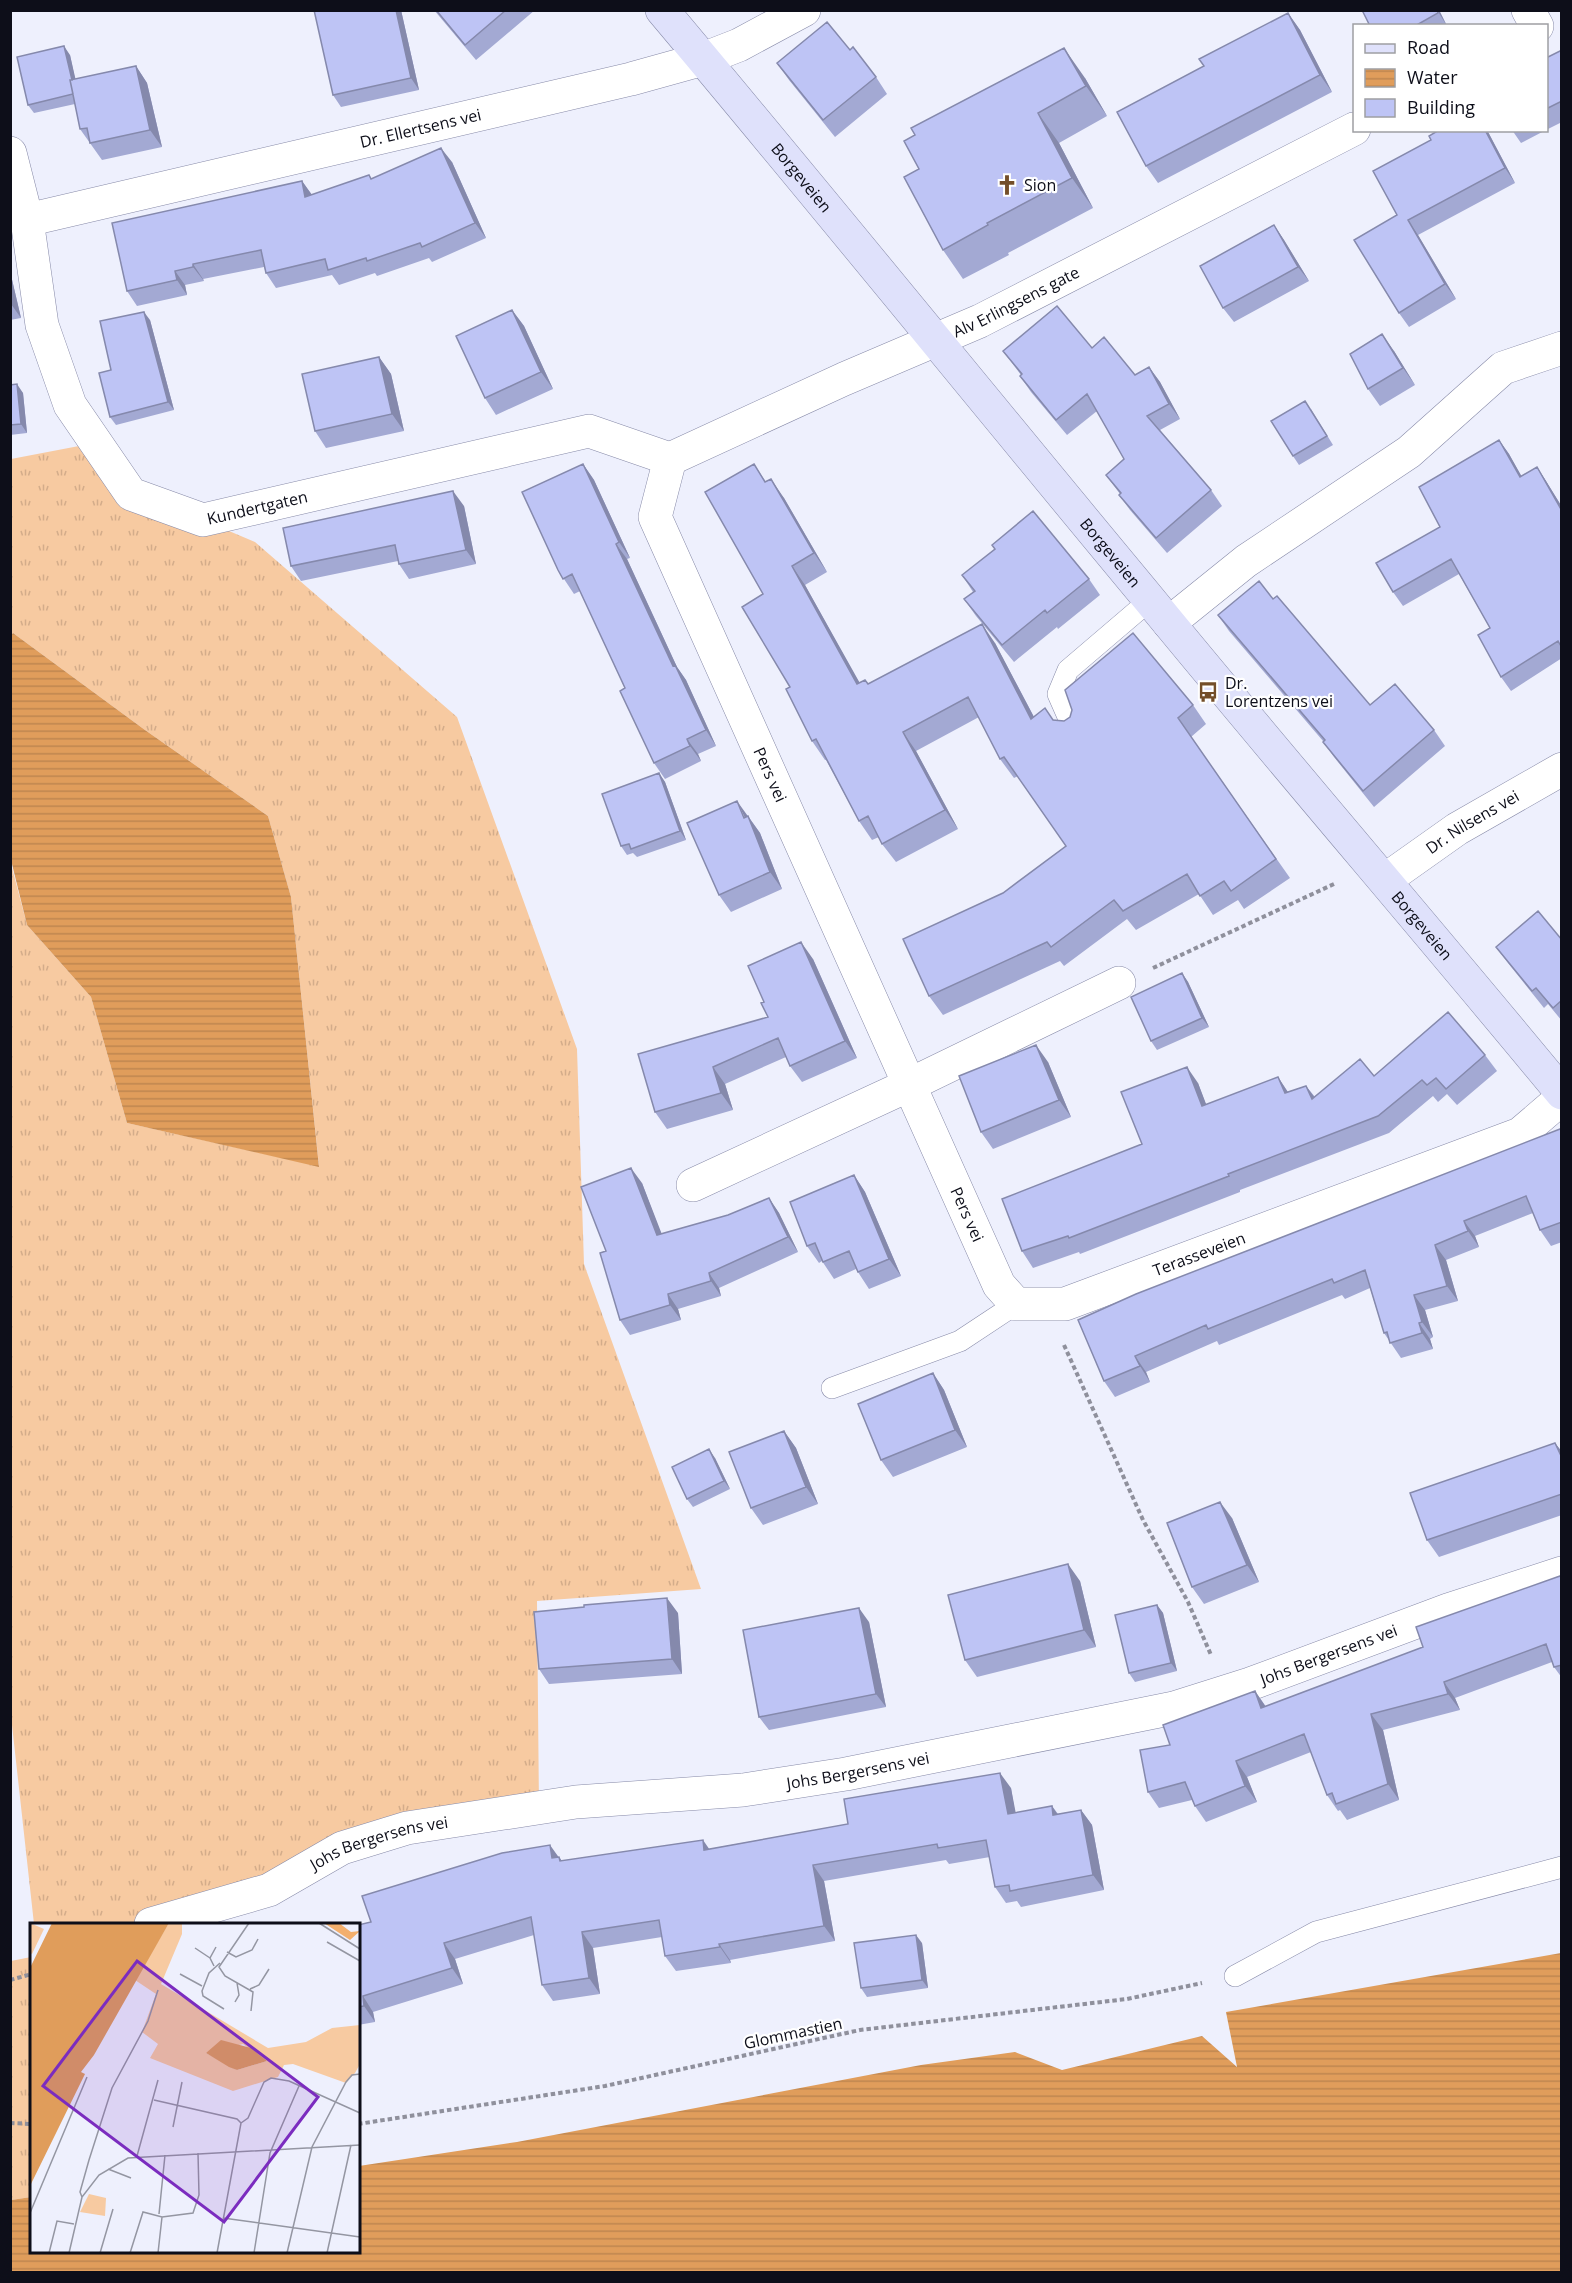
<svg xmlns="http://www.w3.org/2000/svg" width="1572" height="2283" font-family="'Open Sans',sans-serif">
	<defs>
		<pattern id="grass-tufts" width="24" height="20" patternUnits="userSpaceOnUse" patternTransform="scale(1.5)"><rect width="24" height="20" fill="#f7caa1"/><path d="M3 7l-1-3M5 7V3M7 7l1-3M15 17l-1-3M17 17v-4M19 17l1-3" fill="none" stroke="#d3ac8a"/></pattern>
		<pattern id="water-rules" width="6" height="5" patternUnits="userSpaceOnUse" patternTransform="scale(1.5)"><rect width="6" height="5" fill="#e09d5b"/><path d="M0 2.5h6" fill="none" stroke="#bf864f"/></pattern>
	</defs>
	<rect width="100%" height="100%" fill="#eef0fd"/>
	<path fill="url(#grass-tufts)" d="M79,446l124,74 52,22 202,175 120,332 7,215 117,325 -164,12 2,207 -132,20 -256,96h-117l-24,-217v-847l17,65 64,72 36,126 192,43 -28,-269 -23,-81 -123,-86 -132,-97 -2,4v-178z
		M31,1957v240l-20,3v-239z"/>
	<path fill="url(#water-rules)" d="M13,633l132,97 123,86 23,81 28,270 -192,-44 -36,-126 -64,-72 -16,-65 -1,-223z
		M1561,1953v319h-1550v-72l20,-3 1,55h326l1,-86 158,-24 404,-77 94,-13 47,18 140,-34 35,31 -11,-55z"/>
	<g fill="none" stroke-linecap="round" stroke-linejoin="round">
		<g stroke="#878aa8" stroke-width="22">
			<path id="lane" d="M1073,728l-15,-34 10,-24 82,-70
				M832,1388l128,-47 56,-37
				M1235,1976l81,-44 246,-65"/>
		</g>
		<g stroke="#878aa8" stroke-width="34">
			<g id="street">
				<path d="M1528,10l9,16"/>
				<path id="s1" d="M10,153l17,67 15,105 28,80 61,89 72,26 386,-89 81,28"/>
				<path id="s2" d="M27,220l604,-141 72,-20 36,-14 65,-35"/>
				<path id="s3" d="M670,459l-15,58 344,768 17,19h49l455,-170 42,-36"/>
				<path id="s4" d="M670,459l174,-80 136,-58 374,-192"/>
				<path d="M1169,623l77,-62 163,-109 94,-84 59,-20"/>
				<path id="s5" d="M1385,880l72,-51 105,-60"/>
				<path d="M693,1185l216,-100 210,-102"/>
				<path id="s6" d="M151,1924l118,-34 73,-42 65,-20 169,-26 167,-12 103,-16 328,-66 76,-24 198,-74 114,-37"/>
			</g>
		</g>
		<g stroke="#878aa8" stroke-width="34">
			<g id="secondary">
				<path id="s7" d="M662,10c164,195 324,393 487,589 136,166 276,328 413,494"/>
			</g>
		</g>
		<path stroke="#8f909c" stroke-width="4" stroke-dasharray="4.5 3" stroke-linecap="butt" d="M1153,968l181,-84
			M1064,1345l79,175 45,82 23,53
			M10,1980l22,-6
			M10,2123l22,1
			M358,2124l247,-38 255,-56 267,-31 75,-16"/>
		<use href="#lane" stroke="#fff" stroke-width="21"/>
		<use href="#street" stroke="#fff" stroke-width="33"/>
		<use href="#secondary" stroke="#dfe1fb" stroke-width="33"/>
	</g>
	<path fill="#a3a9d3" d="M401,10l18,80 -78,17 -8,-12z
		M434,10h101l-59,50z
		M1362,10h77l8,16h-77z
		M1288,13l12,17 32,62 -174,91 -12,-17 58,-100z
		M850,50l26,27 11,17 -52,43 -46,-57 -12,-17z
		M1562,50v72l-16,8v-72z
		M70,55l5,24 61,-13 11,17 15,64 -60,13 -22,-31 -5,-25 -41,9 -6,-8z
		M1085,78l22,38 -48,27 34,65 -85,45 1,2 -46,24 -20,-29 -39,-73z
		M1487,130l28,53 -97,52 38,64 -47,28 -10,-14 -2,-98z
		M1512,130h34l-25,13z
		M452,162l34,76 -54,24 -3,-4 -52,18 -2,-3 -36,12 -7,-10 -56,13 -10,-15 -2,-6 -61,12 1,2 -19,4 2,10 -50,11 -10,-15 175,-110 10,14 57,-20 3,4z
		M1274,225l10,15 25,41 -75,41 -11,-14z
		M10,271l11,47 -11,2z
		M512,310l12,16 29,63 -57,26 -11,-17z
		M150,320l24,90 -58,15 -6,-8 1,-47z
		M1092,348l43,27 14,-8 11,15 20,37 -20,11 51,60 11,16 -55,47 -37,-43 -11,-15 1,-1 -14,-19 18,-16 -27,-48 -30,24 -36,-43 -11,-16 1,-1 -18,-24z
		M1394,351l21,34 -35,21 -12,-17z
		M379,357l12,17 13,57 -78,17 -11,-17z
		M10,385l13,8 4,40 -17,2z
		M1311,409l22,36 -34,20 -6,-9z
		M1499,440l10,14 12,22 16,-9 9,14 16,26v151l-51,33 -10,-14 -11,-49 -31,-54 -56,32 -10,-14 47,-65z
		M583,464l11,16 36,78 -3,1 50,108 9,13 30,66 -18,8 3,7 -36,18 -11,-16 -29,-75 -45,-97 -6,3 -16,-24z
		M754,464l12,18 18,16 43,74 -22,13 54,98 6,-3 3,4 127,-41 39,74 30,4 129,-16 13,19 -15,13 99,141 -46,31 -6,-9 -25,15 -14,-21 -63,36 -9,-11 -63,47 -4,-5 -117,54 -14,-19 74,-103 63,-47 -48,-70 -4,2 -14,-19 -21,-42 -63,34 42,78 -62,33 -14,-18 -3,-7 -7,3 -13,-19 -33,-61h-1l-13,-19 -22,-54 -27,-93z
		M464,506l12,58 -67,15 -10,-15 -1,-3 -97,20 -10,-15z
		M962,575l127,4 11,16 -42,34 -1,-2 -43,35 -38,-46 -12,-17 9,-7z
		M1273,599l97,106 64,25 11,16 -71,61 -40,-50 -11,-16 -94,-110 -11,-16z
		M659,773l6,9 21,58 -49,17 -4,-4 -6,2 -6,-9z
		M748,816l12,17 22,56 -51,23 -12,-17z
		M1562,940v81l-14,-17 -4,4 -36,-45 -12,-16z
		M813,959l44,99 -55,24 -12,-16 -4,-9 -61,27 8,26 -66,19 -12,-17 113,-95 -4,-15z
		M1182,973l6,9 21,45 -52,23 -6,-9z
		M1485,1055l12,16 -40,34 -10,-11 -9,8 -5,-6 -44,37 -149,57v2l-160,62 -1,-2 -46,16 -11,-17 120,-107 56,-61 8,22 72,-28 10,15 18,-6 9,11 59,-21z
		M1048,1062l23,55 -78,32 -12,-17z
		M1560,1129l2,2v111l-11,4 -11,-16 -7,-17 -58,23 4,11 -33,13 12,41 -33,9 8,27 -3,2 3,10 -32,9 -17,-25 -14,-45 -25,11 -3,-4 -123,50 -2,-4 -71,31 4,10 -35,15 -11,-16 -26,-61z
		M854,1175l11,17 36,84 -32,13 -13,-20 -22,10 -12,-18 -3,2 -12,-17z
		M642,1183l19,51 67,-19 41,-17 10,15 19,39 -79,36 2,8 -43,13 3,11 -51,15 -10,-15 -14,-69z
		M933,1373l11,17 23,57 -74,30 -12,-17z
		M784,1431l12,17 22,56 -55,21 -12,-17z
		M1555,1443l7,9v63l-123,42 -12,-17z
		M715,1458l15,31 -37,18 -6,-8z
		M1232,1518l27,64 -55,22 -12,-17z
		M1562,1578v100l-8,-11 -2,-5 -97,36 5,12 -77,20 16,70 -52,20 -7,-10 -2,1 -11,-16 -16,-43 -64,25 10,25 -51,20 -11,-16 -3,-6 -33,8 -11,-16 22,-47 85,-54 11,16 157,-60z
		M1080,1581l16,66 -119,30 -12,-17z
		M1157,1605l6,8 14,58 -42,11 -6,-9z
		M584,1607l94,6 4,61 -133,10 -10,-15z
		M869,1622l17,85 -117,23 -10,-13z
		M1011,1788l4,25 37,-7 6,8 23,-4 11,15 12,65 -83,17 -4,-6 -11,2 -11,-16 -5,-30 -41,7 -3,-4 -122,21 11,60 -105,19 1,3 -55,8 -11,-15 -3,-19 -69,11 7,46 -47,7 -11,-16 -8,-50 -79,24 8,25 -90,28 2,10 -17,3v-100l13,-3 188,-65 3,4 147,-12 139,-25z
		M922,1943l6,45 -61,9 -6,-9z"/>
	<path fill="#8589ac" d="M396,10h5l18,80 -8,-12z
		M1437,10h2l8,16z
		M1288,13l12,17 32,62 -12,-17z
		M64,46l6,9 11,48 -6,-9z
		M1064,48l21,30 22,38 -21,-30z
		M136,66l11,17 15,64 -12,-17z
		M1038,113l21,30 34,65 -21,-30z
		M1485,130h2l28,53 -10,-15z
		M441,148l11,14 34,76 -11,-15z
		M302,181l10,14 -7,2z
		M1408,220l10,15 38,64 -11,-15z
		M1274,225l10,15 25,41 -11,-14z
		M193,264l10,15 1,2 -11,-14z
		M10,271l11,47 -10,-14z
		M175,271l10,14 2,10 -10,-15z
		M512,310l12,16 29,63 -12,-17z
		M144,312l6,8 24,90 -6,-8z
		M1382,334l12,17 21,34 -12,-17z
		M379,357l12,17 13,57 -12,-17z
		M1149,367l11,15 20,37 -11,-15z
		M17,384l6,9 4,40 -6,-9z
		M1499,440l10,14 21,37 -10,-14z
		M583,464l11,16 36,78 -11,-16z
		M1537,467l9,14 16,26v4z
		M771,479l13,19 43,74 -13,-19z
		M453,491l11,15 12,58 -10,-14z
		M616,544l11,15 50,108 9,13 30,66 -10,-16 -33,-64z
		M792,566l13,19 66,118 -14,-19z
		M982,624l13,19 50,95 -14,-19z
		M903,732l13,19 42,78 -13,-19z
		M687,739l11,15 3,7 -11,-15z
		M659,773l6,9 21,58 -6,-9z
		M737,801l23,32 22,56 -12,-17z
		M801,942l12,17 44,99 -12,-17z
		M1182,973l6,9 21,45 -7,-9z
		M1036,1045l12,17 23,55 -12,-17z
		M713,1067l12,17 8,26 -12,-17z
		M1187,1067l11,16 15,39 -11,-16z
		M1278,1077l11,17 -4,-1z
		M1306,1086l12,16 -6,-3z
		M631,1168l11,15 26,67 -11,-15z
		M854,1175l11,17 36,84 -12,-17z
		M769,1198l10,15 19,39 -10,-15z
		M1464,1221l11,15 4,11 -11,-16z
		M1435,1245l11,15 12,41 -11,-15z
		M709,1273l10,15 2,8 -10,-15z
		M668,1294l10,15 3,11 -11,-15z
		M1414,1295l11,15 8,27 -11,-15z
		M1419,1323l11,16 3,10 -11,-16z
		M1135,1356l11,16 4,10 -10,-16z
		M933,1373l11,17 23,57 -12,-17z
		M784,1431l12,17 22,56 -12,-17z
		M1555,1443l7,9v6z
		M709,1449l6,9 15,31 -6,-8z
		M1220,1502l12,16 27,64 -12,-17z
		M1068,1564l12,17 16,66 -12,-17z
		M667,1598l11,15 4,61 -10,-15z
		M1157,1605l6,8 14,58 -6,-8z
		M859,1608l10,14 17,85 -10,-13z
		M1444,1682l11,16 5,12 -12,-16z
		M1255,1691l11,16 -5,1z
		M1371,1714l12,16 16,70 -11,-16z
		M1236,1761l11,16 10,25 -12,-16z
		M1000,1773l11,15 8,42 -11,-16z
		M1052,1806l10,15 -9,-6z
		M1081,1810l11,15 12,65 -11,-15z
		M703,1840l11,16 -10,-6z
		M550,1845l10,14 -1,-2 11,16 -18,-15z
		M813,1865l11,16 11,60 -11,-15z
		M582,1932l11,16 7,46 -11,-16z
		M916,1935l6,8 6,45 -6,-8z
		M444,1943l11,16 8,25 -11,-16z
		M719,1944l11,16 1,3 -11,-16z
		M363,1996l10,16 2,10 -11,-16z"/>
	<path fill="#bec4f5" stroke="#8589ac" stroke-width="1.5" d="M314,10h82l15,68 -78,17z
		M436,10h70l-41,35z
		M1362,10h75l1,3 -23,13h-45z
		M1288,13l32,62 -174,91 -29,-54 87,-46 -5,-7z
		M827,22l23,28 3,-3 23,30 -53,43 -46,-57z
		M64,46l8,34h-2l3,14 -45,11 -11,-48z
		M1064,48l22,38 -48,27 34,65 -85,45 1,2 -45,25 -39,-73 15,-8 -15,-28 11,-6 -4,-7z
		M1562,50v51l-16,8v-51z
		M136,66l14,64 -60,13 -3,-15 -7,1 -10,-49z
		M1439,130h46l20,38 -97,52 37,64 -46,29 -45,-73 43,-25 -24,-44 58,-31 -2,-4z
		M441,148l34,75 -53,24 -2,-4 -53,18 -1,-3 -38,12 -3,-11 -59,14 -5,-23 -68,14v3l-18,4 2,9 -50,11 -15,-68 190,-42 3,16 64,-22 2,4z
		M1274,225l24,42 -75,41 -23,-42z
		M1057,306l35,42 12,-11 31,38 14,-8 20,37 -22,12 64,74 -55,48 -37,-43 2,-2 -15,-18 18,-16 -37,-65 -31,26 -36,-44 2,-2 -19,-23z
		M512,310l29,62 -56,26 -29,-62z
		M144,312l24,90 -58,15 -11,-44 12,-3 -11,-49z
		M1382,334l21,34 -35,21 -18,-35z
		M379,357l13,57 -77,17 -13,-57z
		M17,384l4,40 -11,1v-40z
		M1305,401l22,35 -34,20 -22,-35z
		M1499,440l21,37 17,-10 25,44v137l-4,-7 -57,36 -23,-42 12,-7 -39,-69 -58,33 -17,-29 64,-36 -21,-40z
		M583,464l36,78 -3,2 57,122 2,-1 31,65 -19,9 3,7 -36,17 -34,-72 5,-3 -53,-114 -9,5 -5,-9 -36,-78z
		M754,464l11,18 6,-3 43,74 -22,13 65,118 8,-4 3,4 114,-60 49,95 14,-11 8,12 11,1 6,-4 2,-7 -7,-20 68,-57 60,72 -15,13 98,141 -45,32 -7,-10 -24,15 -13,-22 -64,37 -9,-11 -63,47 -4,-5 -118,54 -26,-57 100,-46 63,-47 -62,-89 -4,2 -32,-62 -65,35 42,78 -63,34 -14,-28 -9,5 -43,-82 -4,2 -26,-52 4,-2 -48,-80 21,-13 -58,-102z
		M453,491l13,59 -67,14 -4,-19 -104,21 -8,-38z
		M1033,511l56,68 -42,34 -2,-3 -43,35 -38,-46 11,-8 -13,-16 33,-26 -3,-4z
		M1259,581l14,18 4,-3 93,109 25,-21 39,46 -71,61 -40,-49 2,-2 -107,-125z
		M659,773l21,58 -49,18 -2,-5 -8,2 -19,-52z
		M737,801l7,17 4,-2 22,56 -51,23 -32,-72z
		M1538,911l24,29v60l-9,8 -17,-20 -4,3 -36,-44z
		M801,942l44,99 -55,25 -12,-28 -65,29 8,26 -66,19 -17,-58 130,-37 -7,-14 3,-1 -16,-36z
		M1182,973l20,45 -51,23 -20,-44z
		M1448,1012l37,43 -39,34 -10,-11 -9,7 -5,-5 -44,36 -150,58 1,2 -160,62 -1,-2 -46,15 -20,-52 140,-55 -21,-52 66,-25 15,39 76,-29 7,16 21,-7 6,13 48,-40 14,17z
		M1036,1045l23,55 -78,32 -22,-56z
		M1560,1129l2,4v89l-22,8 -14,-34 -62,25 4,10 -33,14 12,41 -33,9 8,27 -3,1 3,10 -32,10 -3,-11 -3,1 -19,-63 -31,13 -2,-4 -124,50 -2,-4 -71,31 5,10 -36,15 -26,-61 58,-26z
		M631,1168l26,67 71,-20 41,-17 19,39 -79,36 2,8 -43,13 2,11 -50,15 -20,-67 6,-2 -25,-64z
		M854,1175l35,84 -31,13 -9,-21 -26,11 -8,-19 -8,3 -17,-44z
		M933,1373l22,57 -74,30 -23,-56z
		M784,1431l22,56 -55,21 -22,-56z
		M1555,1443l7,15v36l-135,46 -17,-47z
		M709,1449l15,32 -37,18 -15,-32z
		M1220,1502l27,63 -55,22 -25,-64z
		M1068,1564l16,66 -119,30 -17,-65z
		M1560,1576l2,4v85l-8,2 -8,-23 -102,38 4,12 -77,20 17,70 -52,20 -4,-11 -5,2 -23,-61 -68,27 9,25 -50,20 -10,-24 -37,10 -8,-42 30,-5 -7,-20 92,-34 6,17 162,-61 -7,-20z
		M667,1598l5,61 -133,10 -5,-57 50,-5v-2z
		M1157,1605l14,58 -42,10 -14,-58z
		M859,1608l17,86 -117,23 -16,-87z
		M1000,1773l8,41 44,-8 1,9 28,-5 12,65 -83,16 -1,-6 -14,2 -9,-47 -48,8 -1,-4 -124,21 11,61 -105,18 1,3 -55,9 -6,-36 -77,12 7,46 -47,7 -11,-68 -87,26 8,25 -89,28 1,10 -6,1v-82l13,-3 -9,-26 140,-43 48,-8 2,13 7,-1 1,4 143,-21 1,10 144,-26 -4,-25z
		M916,1935l6,45 -61,8 -7,-45z"/>
	<defs>
		<g id="church-bare" transform="scale(1.62)"><path d="M-1.2-6h2.4v3.5h3.3v2.4h-3.3V6h-2.4V-.1h-3.3v-2.4h3.3Z" fill="#734e29" stroke="#fff" stroke-width="2.5" paint-order="stroke"/></g>
		<g id="bus-bare" transform="scale(1.62)"><path d="M-5-6H5V4H4V6H2V4H-2V6H-4V4H-5ZM-3.5-4V0h7V-4ZM-3.5 1.2v1.5H-2V1.2ZM2 1.2v1.5H3.5V1.2Z" fill="#734e29" stroke="#fff" stroke-width="2.5" paint-order="stroke"/></g>
	</defs>
	<g fill-rule="evenodd">
		<use href="#church-bare" x="1007" y="185"/>
		<use href="#bus-bare" x="1208" y="692"/>
	</g>
	<g text-anchor="middle" dominant-baseline="central" stroke-width="4.5" stroke-linejoin="round" paint-order="stroke">
		<g font-size="16" fill="#0d0e19" stroke="#fff">
			<text stroke="none"><textPath href="#s2" startOffset="404">Dr. Ellertsens vei</textPath></text>
			<text stroke="none"><textPath href="#s7" startOffset="218">Borgeveien</textPath></text>
			<text stroke="none"><textPath href="#s4" startOffset="380">Alv Erlingsens gate</textPath></text>
			<text stroke="none"><textPath href="#s1" startOffset="500">Kundertgaten</textPath></text>
			<text stroke="none"><textPath href="#s7" startOffset="704">Borgeveien</textPath></text>
			<text stroke="none"><textPath href="#s3" startOffset="342">Pers vei</textPath></text>
			<text stroke="none"><textPath href="#s5" startOffset="105">Dr. Nilsens vei</textPath></text>
			<text stroke="none"><textPath href="#s7" startOffset="1190">Borgeveien</textPath></text>
			<text stroke="none"><textPath href="#s3" startOffset="824">Pers vei</textPath></text>
			<text stroke="none"><textPath href="#s3" startOffset="1119">Terasseveien</textPath></text>
			<text stroke="none"><textPath href="#s6" startOffset="1216">Johs Bergersens vei</textPath></text>
			<text stroke="none"><textPath href="#s6" startOffset="730">Johs Bergersens vei</textPath></text>
			<text stroke="none"><textPath href="#s6" startOffset="244">Johs Bergersens vei</textPath></text>
			<text transform="translate(793 2033) rotate(-12)">Glommastien</text>
		</g>
		<g font-size="16" fill="#0d0e19" stroke="#fff" text-anchor="start">
			<text x="1024" y="185">Sion</text>
			<text x="1225" y="683">Dr.<tspan x="1225" dy="18">Lorentzens vei</tspan></text>
		</g>
	</g>
	<g transform="translate(30 1923)">
		<rect width="330" height="330" fill="#eef0fd"/>
		<path d="M139,0h13v11l-21,50 107,64 38,-6 26,-14 28,-3v39l-5,9 -9,10 -53,-19 -9,1 -6,12 -45,14 -83,-33 8,-14 -16,-12 14,-38 -21,-14zM213,121l24,17 -30,9 -31,-17zM59,271l17,4 -1,18 -25,-4z" fill="#f7caa1" fill-rule="evenodd"/>
		<path d="M294,0h15l12,9 9,-1 -10,9z" fill="#f3af6d"/>
		<path d="M0,0l14,6 -12,25 -2,-1z" fill="#f7caa1"/>
		<path d="M22,0h117l-75,132 -13,17 4,2 -55,112v-218zM191,117l30,8 16,13 -30,9 -8,-3 -23,-14z" fill="#e09d5b"/>
		<path fill="none" stroke="#9496a2" stroke-width="1.5" d="M219,0l-30,44 6,9 28,16 -2,19M289,0l41,26M297,19l33,19M165,25l15,10M197,29l9,5 16,-7 6,-11M190,40l-11,10 -7,18 1,5 21,13M184,43l-4,-8 6,-11M150,51l22,12M220,66l9,-4 10,-16M205,79l4,-7 -2,-12M124,177l83,19 4,4M211,200l7,-5 16,-36 7,-4 18,3 71,32M143,204l9,-45M107,233l21,-76M78,246l23,9M52,274l-2,-5 9,-32 23,-72 36,-67 10,-31M0,290l57,-136M129,291l6,-59M193,295l137,19M19,330l8,-32 17,3M39,330l13,-56 17,-22 29,-17 232,-13M70,330l13,-44M100,330l13,-41 19,5 31,-4 6,-18 -1,-42M128,330l4,-36M187,330l24,-130M224,330l16,-100 29,-67M257,330l25,-106 34,-65 6,-7 8,-1M297,330l24,-108"/>
		<path fill="#7b2cbf" fill-opacity="0.15" stroke="#7b2cbf" stroke-width="3" d="M107,38l181,136 -94,125 -181,-136z"/>
		<rect width="330" height="330" fill="none" stroke="#0d0e19" stroke-width="3"/>
	</g>
	<rect width="1572" height="2283" fill="none" stroke="#0d0e19" stroke-width="24"/>
	<rect x="1353" y="24" width="195" height="108" fill="#ffffff" stroke="#9e9fa3" stroke-width="1.5"/>
	<rect x="1365" y="44" width="30" height="9" fill="#dfe1fb" stroke="#9e9fa3" stroke-width="1.5"/>
	<text x="1407" y="54" font-size="18" fill="#0d0e19">Road</text>
	<rect x="1365" y="69" width="30" height="18" fill="url(#water-rules)" stroke="#9e9fa3" stroke-width="1.5"/>
	<text x="1407" y="84" font-size="18" fill="#0d0e19">Water</text>
	<rect x="1365" y="99" width="30" height="18" fill="#bec4f5" stroke="#9e9fa3" stroke-width="1.5"/>
	<text x="1407" y="114" font-size="18" fill="#0d0e19">Building</text>
</svg>
